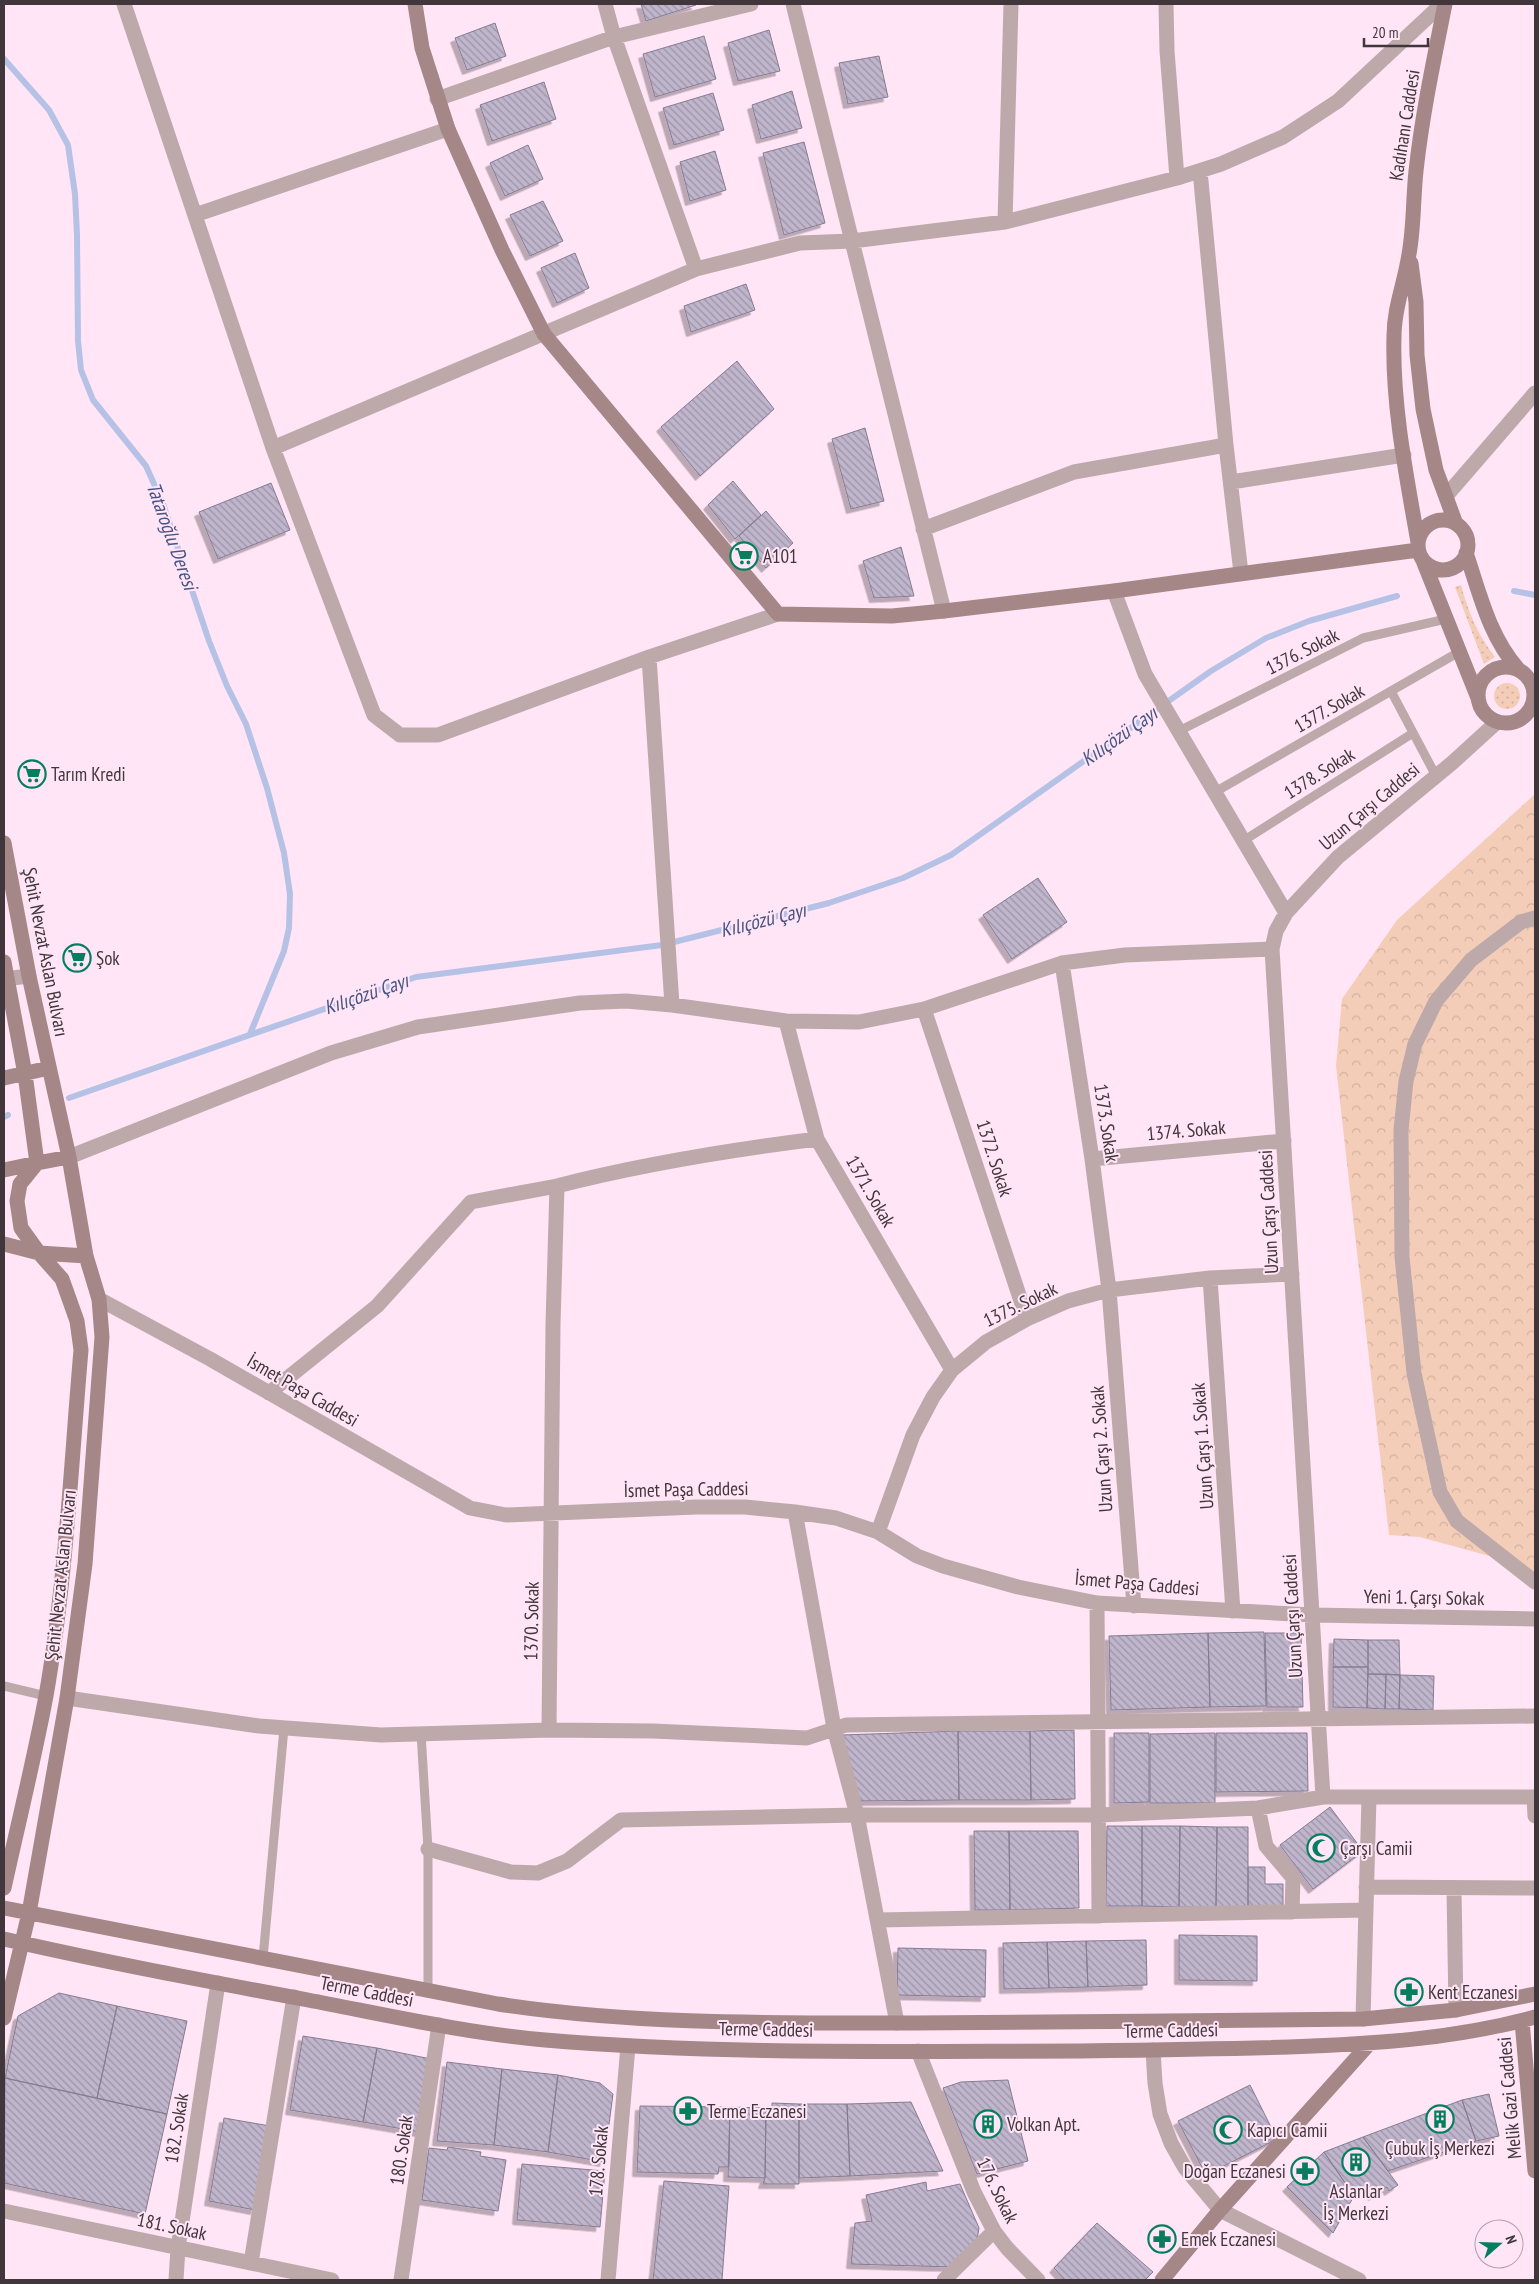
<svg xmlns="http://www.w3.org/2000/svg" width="1539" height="2284" font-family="'PT Sans Narrow',sans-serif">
	<defs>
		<pattern id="grass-dots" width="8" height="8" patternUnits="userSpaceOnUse" patternTransform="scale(1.25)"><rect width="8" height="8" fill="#f4cdb8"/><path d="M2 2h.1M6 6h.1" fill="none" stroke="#d2b19f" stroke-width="1.8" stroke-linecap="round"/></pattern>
		<pattern id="park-crowns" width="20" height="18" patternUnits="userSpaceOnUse" patternTransform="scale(1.25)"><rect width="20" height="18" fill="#f4cdb8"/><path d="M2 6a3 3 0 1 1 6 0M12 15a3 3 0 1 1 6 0" fill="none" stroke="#d2b19f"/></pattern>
		<pattern id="building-back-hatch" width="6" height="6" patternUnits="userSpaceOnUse" patternTransform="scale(1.25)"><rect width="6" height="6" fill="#bfb5cc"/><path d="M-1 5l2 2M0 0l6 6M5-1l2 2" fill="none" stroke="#9d94a7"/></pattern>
		<filter id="shadow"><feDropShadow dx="-4.5" dy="4.5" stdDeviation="0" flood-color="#0004"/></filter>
	</defs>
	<rect width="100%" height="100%" fill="#ffe5f5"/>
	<path fill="url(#grass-dots)" d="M1461,585c7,27 17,50 34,72l-11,7 -29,-77z
		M1494 696a13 13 0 1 1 26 0a13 13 0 1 1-26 0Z"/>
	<path fill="url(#park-crowns)" d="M1535,794v785l-42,-22 -73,-20 -31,-2 -53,-469 6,-67 55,-79z"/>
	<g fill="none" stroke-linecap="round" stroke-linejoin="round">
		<path stroke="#b6c1e6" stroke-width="6" d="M4,59l45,51 19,35 7,49 2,41 1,106 3,29 12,30 53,66 17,38 46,137 18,45 19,38 21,64 17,65 6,41 -1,34 -5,23 -34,83
			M1514,591l21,4
			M69,1098l347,-121 246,-32 167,-42 74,-25 48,-23 260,-184 55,-33 43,-17 88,-25
			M4,1117l4,-2"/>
	</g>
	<path fill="url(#building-back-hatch)" stroke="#867c92" filter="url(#shadow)" d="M641,4h55v1l-50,16z
		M495,23l11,33 -39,14 -12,-32z
		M769,30l11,41 -42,10 -10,-38z
		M704,36l12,43 -61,18 -12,-43z
		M879,56l9,41 -40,7 -9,-41z
		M544,82l12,37 -64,22 -12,-36z
		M792,91l10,37 -41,11 -9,-34z
		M713,93l11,37 -50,15 -11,-37z
		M804,142l21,81 -41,12 -21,-82z
		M528,145l15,34 -38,17 -15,-33z
		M715,151l11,39 -36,11 -10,-39z
		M543,201l20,40 -33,15 -20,-41z
		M575,253l14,35 -32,15 -16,-35z
		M746,284l9,26 -64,22 -7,-26z
		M737,361l37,48 -74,67 -39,-49z
		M865,428l19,73 -33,8 -19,-70z
		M733,481l28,34 -26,24 -27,-34z
		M271,483l19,47 -72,29 -19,-47z
		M766,511l27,32 -27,25 -27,-32z
		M901,547l13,49 -40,2 -11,-37z
		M1038,878l29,44 -55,37 -29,-44z
		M1264,1632l2,74 -56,1 -2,-74z
		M1208,1633l2,74 -99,3 -2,-74z
		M1265,1633h36l2,74h-36z
		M1334,1639l34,1v27h-35z
		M1368,1640h31l1,35 -32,-1z
		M1333,1667h35l-1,41 -34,-1z
		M1368,1674h18l-1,35 -18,-1z
		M1386,1674l14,1 -1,34h-14z
		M1400,1675l34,1 -1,34 -34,-1z
		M1074,1730l1,69 -44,1 -1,-69z
		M958,1731l1,69 -101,1 -16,-66z
		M958,1731h72l1,69h-72z
		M1114,1733h35v69l-35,1z
		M1215,1733v70h-65v-69z
		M1216,1733h91l1,58 -92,1z
		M1330,1807l33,44 -50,38 -33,-44z
		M1107,1826h35v80h-36z
		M1142,1826h38l-1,81 -37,-1z
		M1180,1826l37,1 -1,80h-37z
		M1217,1827h31v80h-32z
		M974,1831h35l1,79h-35z
		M1009,1831h69l1,77 -69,2z
		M1248,1867h17v17h18v23l-35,-1z
		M1179,1935l78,1v45l-78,-1z
		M1146,1940l1,45 -59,2 -2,-46z
		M1086,1941l2,46 -39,1 -2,-46z
		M1047,1942l2,46 -45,1 -1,-46z
		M898,1948l88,2 -1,47 -88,-2z
		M59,1993l58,13 -20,92 -92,-20 13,-62z
		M117,2006l70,15 -20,93 -70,-16z
		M303,2036l74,12 -14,74 -73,-12z
		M377,2048l54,11 -11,73 -57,-10z
		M447,2062l55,7 -8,76 -57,-4z
		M502,2069l56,6 -10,77 -54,-7z
		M558,2075l42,8 13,11 -9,68 -56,-10z
		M5,2078l162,36 -22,100 -141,-31z
		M1008,2080l20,81 -51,13 -34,-86 18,-6z
		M1250,2085l27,54 -71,36 -28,-54z
		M1489,2094l10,42 -23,5 -14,-41z
		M1462,2100l14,41 -88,30 -25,-34z
		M911,2102l32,69 -93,5 -3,-72z
		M772,2103l27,1v80h-36l2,-6 1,-70h6z
		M799,2104h48l3,72 -51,2z
		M640,2106l90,1 -1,60h-10l-1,7 -81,-2z
		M730,2107l36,1 -1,70 -37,-1z
		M224,2118l46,8 -15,84 -46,-9z
		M1363,2137l35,48 -9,6 -2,-4 -14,9 -6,-8 -13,8 -30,-44z
		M448,2147l33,5 -1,4 26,4 -8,51 -76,-11 7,-52 18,2z
		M1324,2152l30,44 -21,37 -46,-46z
		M522,2164l83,7 -5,56 -83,-7z
		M664,2181l65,5 -7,94h-69z
		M926,2182l1,9 33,-7 19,44 -2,12 -23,27 -103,-3 4,-41 17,-2 -6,-26z
		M1097,2223l56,49 -8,8h-80l-11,-12z"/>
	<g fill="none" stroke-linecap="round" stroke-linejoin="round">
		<path stroke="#bda9a9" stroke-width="9" d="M1391,691l45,85
			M1179,731l184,-93 83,-19
			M1215,792l244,-140
			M1243,841l170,-108
			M4,1686l42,10
			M421,1733l7,116v141
			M263,1958l21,-230"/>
		<path stroke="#bda9a9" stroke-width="15" d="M124,4l149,444 101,267 26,20h38l211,-78 129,-43
			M605,4l9,33 82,232
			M793,4l151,607
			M1166,4l1,47 10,127
			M437,99l177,-62 137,-33
			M1200,171l26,274 15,128
			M195,215l253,-86
			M1005,222l6,-218
			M273,448l423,-179 104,-26 52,-2 153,-19 172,-44 44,-14 62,-27 55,-36 104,-97
			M1231,482l173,-27
			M1446,496l89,-103
			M923,529l151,-57 152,-27
			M1114,591l31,83 141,239
			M649,657l23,348
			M1535,918l-14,4 -50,38 -35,41 -21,43 -9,37 -5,49 1,127 12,116 26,119 17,29 78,61
			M1062,963l30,196 17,131 25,316
			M4,979l25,-3
			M924,1009l103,310
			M786,1021l31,118 135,231
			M69,1157l262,-104 87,-26 162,-24 46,-2 46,4 114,16 73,1 65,-13 138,-46 63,-8 147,-6
			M1092,1159l192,-18
			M1210,1278l23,333
			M99,1299l111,60 260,149 36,7 190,-8h49l50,5 41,6 42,14 39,24 26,10 75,21 79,16 215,12 223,4
			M269,1393l108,-87 94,-104 86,-16
			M795,1512l39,216 23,87 40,208
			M878,1532l35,-97 20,-38 19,-27 34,-28 41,-23 41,-18 41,-11 101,-12 82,-4
			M1097,1603l2,313
			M67,1698l192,28 122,9 168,-5 104,1 154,7 39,-13 689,-9
			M549,1730l4,-406 4,-138c85,-22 173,-36 260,-47
			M1323,1797l-51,-848 4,-18 10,-18 52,-56 114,-94 45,-41
			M1534,1797l1,19
			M1258,1808l8,38 27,32 -1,34
			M428,1849l83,23 27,1 29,-12 54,-41 236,-5h242l159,-7 65,-11h212
			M1366,1887l169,1
			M1454,1889l2,121
			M879,1920l486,-10
			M1363,2019l6,-222
			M1153,2050l2,33 5,31 11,29 14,25 35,42 139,70
			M918,2051l56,141 20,39 13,17 31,32
			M4,2211l328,69
			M251,2263l43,-266
			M176,2280l2,-32 40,-265
			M401,2280l38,-255
			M608,2280l20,-234
			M944,2280l50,-49"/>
		<path stroke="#a58788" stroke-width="15" d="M415,4l7,44 26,81 54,121 42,84 234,280 114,2 52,-5 170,-20 304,-41
			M1411,263l5,39 1,53 6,54 13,61 20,54
			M1418 545a25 25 0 1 1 50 0a25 25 0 1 1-50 0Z
			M1418,542c-12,-68 -26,-138 -24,-206 0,-29 11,-54 15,-82 5,-27 4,-55 7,-83 6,-56 18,-112 29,-167
			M1466,553c14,41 23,83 52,116
			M1422,558l56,140
			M1478 695a28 28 0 1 1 56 0a28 28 0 1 1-56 0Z
			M4,843l25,133 40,181 17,99 13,43 3,38 -17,227 -18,134 -38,215 -25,105
			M4,962l21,112 12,89 -33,7
			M4,1078l45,-10
			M69,1157l-32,6 -17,21 -3,17 4,27 18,25 47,3
			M4,1244l35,9 23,26 15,42 4,29c-10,115 -15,231 -35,346 -12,64 -28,128 -42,192
			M4,1908l494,96c138,21 278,19 417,19 149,-1 299,-2 448,-4l93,-9 79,-16
			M4,1939c100,23 202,42 304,61 79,15 157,33 237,40 177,15 357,11 535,11 70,-1 140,-2 209,-4 84,-3 166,-8 246,-30
			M1522,2021l13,150
			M1162,2280l58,-70 149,-166"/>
	</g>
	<defs>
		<g id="supermarket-ring" transform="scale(1.4375)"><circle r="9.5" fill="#ffe5f5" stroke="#047e5d" stroke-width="1.5"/><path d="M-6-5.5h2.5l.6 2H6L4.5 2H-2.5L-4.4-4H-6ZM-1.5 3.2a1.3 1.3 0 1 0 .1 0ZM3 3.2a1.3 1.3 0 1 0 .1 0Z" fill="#047e5d"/></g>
		<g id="mosque-ring" transform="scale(1.4375)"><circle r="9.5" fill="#ffe5f5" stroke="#047e5d" stroke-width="1.5"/><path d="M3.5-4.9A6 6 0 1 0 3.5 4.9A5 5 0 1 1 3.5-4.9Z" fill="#047e5d"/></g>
		<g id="pharmacy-ring" transform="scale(1.4375)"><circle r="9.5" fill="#ffe5f5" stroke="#047e5d" stroke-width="1.5"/><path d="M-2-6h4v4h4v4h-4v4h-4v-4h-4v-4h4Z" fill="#047e5d"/></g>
		<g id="building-ring" transform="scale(1.4375)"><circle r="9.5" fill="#ffe5f5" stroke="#047e5d" stroke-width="1.5"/><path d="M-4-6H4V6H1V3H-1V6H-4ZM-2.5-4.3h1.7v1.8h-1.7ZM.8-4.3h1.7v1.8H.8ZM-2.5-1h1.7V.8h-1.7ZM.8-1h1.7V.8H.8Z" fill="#047e5d"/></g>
	</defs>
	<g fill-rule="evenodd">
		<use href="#supermarket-ring" x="744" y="556"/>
		<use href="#supermarket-ring" x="32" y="774"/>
		<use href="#supermarket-ring" x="77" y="958"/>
		<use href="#mosque-ring" x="1321" y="1848"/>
		<use href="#pharmacy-ring" x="1409" y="1992"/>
		<use href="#pharmacy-ring" x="688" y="2111"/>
		<use href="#building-ring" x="1440" y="2119"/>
		<use href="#building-ring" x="988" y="2124"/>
		<use href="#mosque-ring" x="1228" y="2130"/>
		<use href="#building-ring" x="1356" y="2162"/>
		<use href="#pharmacy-ring" x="1305" y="2171"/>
		<use href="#pharmacy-ring" x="1162" y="2239"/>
	</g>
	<g text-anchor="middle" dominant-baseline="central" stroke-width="4" stroke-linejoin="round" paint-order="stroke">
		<g font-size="19" fill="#40363c" stroke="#ffe5f5">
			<text transform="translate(1404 125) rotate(-81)">Kadıhanı Caddesi</text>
			<text transform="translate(1302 651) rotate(-27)">1376. Sokak</text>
			<text transform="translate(1329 708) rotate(-30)">1377. Sokak</text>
			<text transform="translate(1319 773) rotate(-32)">1378. Sokak</text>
			<text transform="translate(1369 806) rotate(-40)">Uzun Çarşı Caddesi</text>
			<text transform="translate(46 952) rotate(79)">Şehit Nevzat Aslan Bulvarı</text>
			<text transform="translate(1107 1123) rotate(81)">1373. Sokak</text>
			<text transform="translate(1186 1130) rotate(-5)">1374. Sokak</text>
			<text transform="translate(995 1158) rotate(72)">1372. Sokak</text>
			<text transform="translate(871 1191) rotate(60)">1371. Sokak</text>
			<text transform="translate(1268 1212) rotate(-93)">Uzun Çarşı Caddesi</text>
			<text transform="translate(1020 1304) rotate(-26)">1375. Sokak</text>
			<text transform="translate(303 1390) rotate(30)">İsmet Paşa Caddesi</text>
			<text transform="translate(1202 1446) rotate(-94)">Uzun Çarşı 1. Sokak</text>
			<text transform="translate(1101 1449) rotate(-94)">Uzun Çarşı 2. Sokak</text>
			<text transform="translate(686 1489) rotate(-1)">İsmet Paşa Caddesi</text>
			<text transform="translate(60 1575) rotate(-84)">Şehit Nevzat Aslan Bulvarı</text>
			<text transform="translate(1137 1583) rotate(5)">İsmet Paşa Caddesi</text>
			<text transform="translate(1424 1597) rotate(1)">Yeni 1. Çarşı Sokak</text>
			<text transform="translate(1292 1616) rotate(-93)">Uzun Çarşı Caddesi</text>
			<text transform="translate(531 1621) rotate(-89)">1370. Sokak</text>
			<text transform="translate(367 1991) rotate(11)">Terme Caddesi</text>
			<text transform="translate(766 2029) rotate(1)">Terme Caddesi</text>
			<text transform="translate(1171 2030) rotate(-1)">Terme Caddesi</text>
			<text transform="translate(1509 2098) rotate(-95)">Melik Gazi Caddesi</text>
			<text transform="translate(176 2128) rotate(-81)">182. Sokak</text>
			<text transform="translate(401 2150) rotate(-82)">180. Sokak</text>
			<text transform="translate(598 2161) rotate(-85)">178. Sokak</text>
			<text transform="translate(998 2190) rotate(64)">176. Sokak</text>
			<text transform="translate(172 2226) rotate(12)">181. Sokak</text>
		</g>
		<g font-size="19" fill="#40363c" stroke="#ffe5f5" text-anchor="start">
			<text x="763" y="556">A101</text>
			<text x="51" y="774">Tarım Kredi</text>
			<text x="96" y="958">Şok</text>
			<text x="1340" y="1848">Çarşı Camii</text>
			<text x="1428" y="1992">Kent Eczanesi</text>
			<text x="707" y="2111">Terme Eczanesi</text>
			<text x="1007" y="2124">Volkan Apt.</text>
			<text x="1247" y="2130">Kapıcı Camii</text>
			<text x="1440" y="2148" text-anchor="middle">Çubuk İş Merkezi</text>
			<text x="1286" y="2171" text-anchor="end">Doğan Eczanesi</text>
			<text x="1356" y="2191" text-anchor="middle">Aslanlar<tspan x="1356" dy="22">İş Merkezi</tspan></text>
			<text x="1181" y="2239">Emek Eczanesi</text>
		</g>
		<g font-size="20" font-style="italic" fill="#465485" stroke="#ffe5f5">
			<text transform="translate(172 536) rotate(70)">Tataroğlu Deresi</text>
			<text transform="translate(1119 736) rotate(-35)">Kılıçözü Çayı</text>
			<text transform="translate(763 920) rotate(-14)">Kılıçözü Çayı</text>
			<text transform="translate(366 994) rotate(-19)">Kılıçözü Çayı</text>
		</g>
	</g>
	<rect width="1539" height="2284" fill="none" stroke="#40363c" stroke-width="10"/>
	<g transform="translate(1499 2244) rotate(70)"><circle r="24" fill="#ffe5f5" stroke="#b39fab"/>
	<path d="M0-4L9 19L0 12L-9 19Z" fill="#047e5d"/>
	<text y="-8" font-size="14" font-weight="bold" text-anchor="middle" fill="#40363c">N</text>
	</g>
	<path d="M1364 38v8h64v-8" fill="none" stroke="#40363c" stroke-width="2.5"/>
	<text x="1372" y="38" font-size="15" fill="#40363c" stroke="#ffe5f5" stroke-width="4" paint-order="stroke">20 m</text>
</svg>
